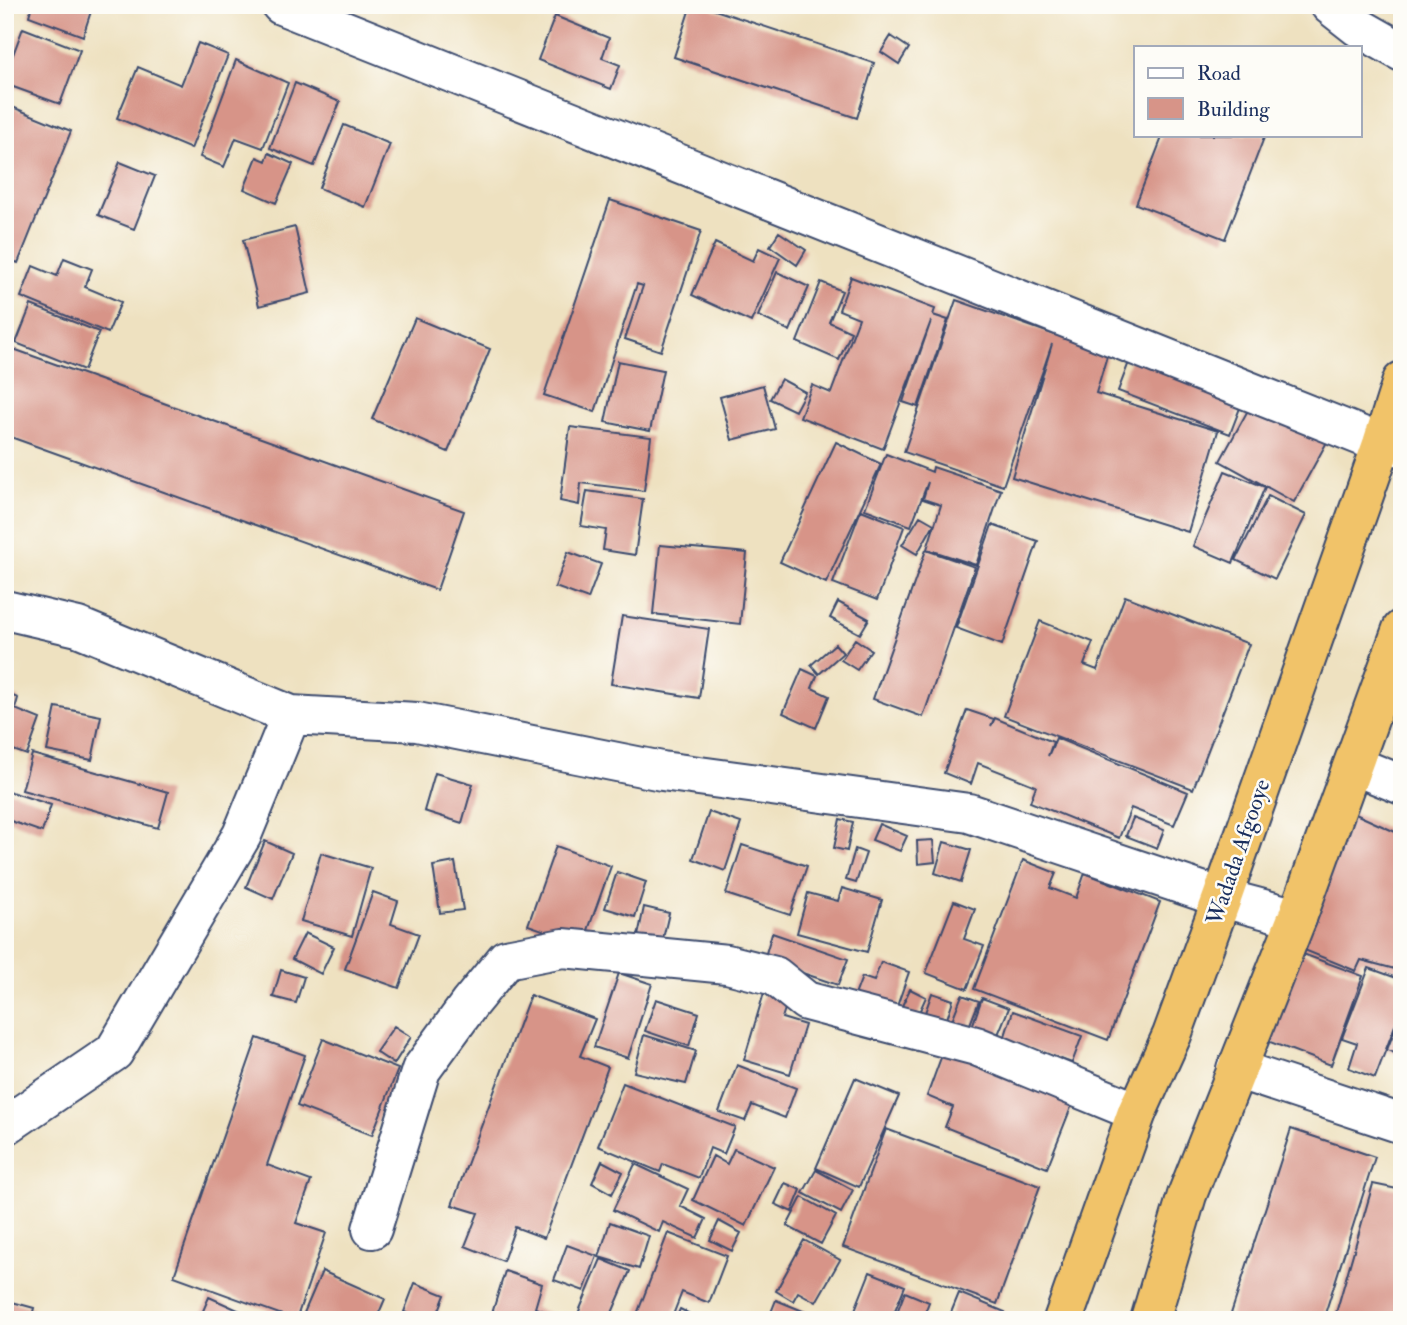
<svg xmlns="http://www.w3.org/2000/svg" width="1407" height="1325" font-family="'IM FELL Double Pica',serif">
	<rect width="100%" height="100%" fill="#fdfcf7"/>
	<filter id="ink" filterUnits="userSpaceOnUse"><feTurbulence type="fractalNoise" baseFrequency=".0143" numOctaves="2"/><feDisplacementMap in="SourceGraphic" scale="14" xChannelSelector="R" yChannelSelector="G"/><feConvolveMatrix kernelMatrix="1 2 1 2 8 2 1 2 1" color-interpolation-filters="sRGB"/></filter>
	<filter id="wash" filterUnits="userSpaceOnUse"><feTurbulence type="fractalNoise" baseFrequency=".00686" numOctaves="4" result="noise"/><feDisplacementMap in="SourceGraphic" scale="28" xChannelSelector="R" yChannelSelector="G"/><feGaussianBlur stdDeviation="1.57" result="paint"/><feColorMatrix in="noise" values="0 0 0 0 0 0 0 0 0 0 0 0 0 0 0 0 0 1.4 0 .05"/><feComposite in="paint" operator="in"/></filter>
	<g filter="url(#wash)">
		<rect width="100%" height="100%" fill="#eee1c0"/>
		<g id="blocks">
			<path fill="#d79488" d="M32,5h61l-10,31 -54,-20z
				M691,5h9l174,58 -17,55 -183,-61z
				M555,16l54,22 -7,20 18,7 -9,24 -73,-29z
				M23,28l57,22 -20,54 -55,-20v-8z
				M891,36l18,12 -10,16 -18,-12z
				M198,43l30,12 -37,94 -74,-31 21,-51 43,18z
				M236,60l52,23 -25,65 -27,-10 -12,29 -24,-10z
				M295,83l45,19 -26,64 -44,-18z
				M5,104l66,27 -53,132 -13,-5z
				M344,125l46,19 -25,63 -46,-19z
				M1163,135h102l-40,104 -89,-35z
				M269,153l24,11 -17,39 -32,-14 13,-32 9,4z
				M120,162l35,14 -21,53 -36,-14z
				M610,200l91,31 -40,120 -36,-12 18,-53 -6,-2 -42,128 -51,-17z
				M295,227l15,66 -51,13 -16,-66z
				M779,232l27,18 -9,15 -27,-19z
				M715,243l38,18 6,-13 21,10 -29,64 -59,-27z
				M64,258l28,11 -7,18 36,15 -13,31 -87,-36 12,-31 24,10z
				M777,272l32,15 -19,44 -32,-15z
				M851,277l84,32 -2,6 15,5 -30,87 -15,-5 28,-81 -48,128 -83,-32 12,-32 19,8 28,-75 -20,-8z
				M821,282l21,9 -13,31 22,10 -12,28 -42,-18z
				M956,300l99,35 1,-3 53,17 -13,44 122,38 -30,101 -176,-55 40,-133 -49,142 -99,-34z
				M31,305l68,27 -15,38 -68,-27z
				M415,318l75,31 -42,103 -76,-33z
				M5,346l459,165 -27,79 -432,-155z
				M1131,357l112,43 -13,34 -112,-43z
				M618,361l45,9 -13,61 -45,-9z
				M781,379l24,13 -10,19 -25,-12z
				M763,385l12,44 -43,11 -12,-43z
				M1253,401l74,41 -33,60 -74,-41z
				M570,427l81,10 -7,54 -63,-8 -2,22 -19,-4z
				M836,442l45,22 -55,119 -46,-21z
				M886,454l46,18 1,-5 68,23 -25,75 -49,-16 14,-44 -18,-6 5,-17 -17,44 -46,-17z
				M1225,471l40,16 -32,76 -40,-17z
				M587,491l56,8 -8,56 -32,-5 3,-20 -25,-4z
				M1268,496l38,19 -31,64 -39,-19z
				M861,510l43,17 -27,73 -44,-17z
				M920,516l14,8 -17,30 -15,-9z
				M992,525l46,16 -36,104 -46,-17z
				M660,545l87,8 -7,71 -87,-10z
				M926,550l49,17 -52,150 -50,-18z
				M568,552l33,12 -13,35 -33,-12z
				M1125,596l124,48 -56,145 -189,-73 36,-95 53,21 -9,23 13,5z
				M838,602l31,17 -9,15 -30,-16z
				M622,616l87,13 -10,69 -88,-14z
				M855,639l16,11 -14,20 -16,-10z
				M835,644l8,9 -24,21 -8,-9z
				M802,669l15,7 -5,12 17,8 -13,32 -33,-15z
				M5,693l13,5 -3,11 25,10 -13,36 -22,-8z
				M56,707l45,9 -9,44 -45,-9z
				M967,710l27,9 -3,7 4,-8 58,24 -5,14 8,-18 132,54 -14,33 -43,-17 -12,30 -89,-36 6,-16 -58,-23 -7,21 -27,-11z
				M32,754l136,38 -10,36 -136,-38z
				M435,773l38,11 -11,39 -38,-12z
				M5,790l46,15 -9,27 -37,-13z
				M709,812l32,11 -16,48 -32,-12z
				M1351,812l51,23v136l-41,-11 -5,11 -59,-24z
				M1133,818l31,12 -7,18 -31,-12z
				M840,819l13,3 -6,29 -13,-3z
				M879,824l28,12 -7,15 -28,-11z
				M933,840l2,22 -17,2 -1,-23z
				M265,841l27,12 -19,46 -27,-12z
				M944,842l27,8 -10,32 -26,-9z
				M742,845l65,21 -17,49 -64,-21z
				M556,846l55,20 -28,78 -55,-19z
				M855,849l11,4 -10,30 -10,-3z
				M321,853l50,15 -19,68 -51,-15z
				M1023,860l33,13 -6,15 26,10 9,-25 75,29 -52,138 -134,-51z
				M455,862l8,48 -23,3 -7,-47z
				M617,872l29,10 -11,35 -30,-9z
				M842,888l40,12 -15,52 -70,-19 11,-40 30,8z
				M373,892l25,9 -7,23 28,10 -20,54 -54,-19z
				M954,901l21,8 -11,30 20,7 -17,43 -41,-16z
				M644,907l25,6 -8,34 -24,-6z
				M305,933l29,14 -13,27 -29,-15z
				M772,933l76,26 -10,26 -74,-25z
				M1295,951l68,25 -32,89 -69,-26z
				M881,962l28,10 -14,40 -41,-14 8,-21 12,4z
				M1369,968l33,12v27l-27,71 -26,-10 8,-25 -15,-5z
				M281,970l23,7 -8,26 -23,-6z
				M619,973l33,11 -24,74 -34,-11z
				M766,986l24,7 -8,25 23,7 -15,49 -46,-14z
				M910,989l16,8 -9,20 -17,-7z
				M932,993l21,7 -9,28 -22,-7z
				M530,995l65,24 -15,37 28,11 -64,171 -29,-11 -12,34 -38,-15 13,-33 -26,-8z
				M962,995l17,6 -12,31 -17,-7z
				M982,998l27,10 -12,29 -25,-10z
				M656,999l43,14 -10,33 -44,-15z
				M1013,1011l69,25 -10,27 -68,-24z
				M1402,1011v45l-15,-6z
				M394,1026l17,11 -17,27 -18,-12z
				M644,1035l52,16 -10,33 -52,-12z
				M257,1038l48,17 -38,110 44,16 -15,42 30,10 -30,87 -122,-44z
				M323,1039l75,30 -26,66 -75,-29z
				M946,1044l131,48 -30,76 -102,-41 8,-20 -26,-11z
				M737,1065l59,23 -11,30 -33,-13 -7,16 -26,-9z
				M855,1078l44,18 -40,91 -43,-19z
				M623,1083l112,44 -11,27 -14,-6 -11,30 -36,-14 -3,8 -62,-26z
				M886,1129l154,57 -43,118 -154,-57z
				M1291,1129l84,28 -52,163h-94z
				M734,1149l40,18 -28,59 -53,-26 20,-44 14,8z
				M602,1161l21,11 -11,22 -20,-11z
				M635,1164l53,25 -8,17 26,13 -9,19 -34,-16 -4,10 -46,-22z
				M816,1170l37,20 -12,23 -38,-20z
				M785,1183l16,7 -9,22 -17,-8z
				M1373,1184l29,6v130h-68z
				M802,1197l34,19 -15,28 -34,-18z
				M719,1221l22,12 -9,18 -22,-11z
				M610,1222l39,14 -10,33 -40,-12z
				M668,1233l59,23 -18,47 -27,-11 -11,28h-28l-7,-3z
				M804,1240l36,20 -24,42 -18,-10 -5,9 -17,-10z
				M567,1245l30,11 -13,35 -30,-11z
				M601,1259l29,12 -21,49h-23l-9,-4z
				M322,1271l63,28 -9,21h-75z
				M505,1271l37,13 -7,24 34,12h-79z
				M870,1272l35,14 -14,34h-40z
				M415,1283l30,12 -10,25h-10l-21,-8z
				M905,1292l24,10 -7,18h-28z
				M959,1293l46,19 -3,8h-54z
				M209,1297l51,23h-61z
				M5,1300l29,8 -3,12h-26z
				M776,1300l49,20h-57z
				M680,1309l16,8 -1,3h-20z"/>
		</g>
	</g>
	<g filter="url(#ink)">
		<use href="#blocks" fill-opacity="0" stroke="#3b4a6d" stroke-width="2"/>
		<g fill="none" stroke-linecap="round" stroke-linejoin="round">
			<g stroke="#3b4a6d" stroke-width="42">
				<path id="minor" d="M281,5l1101,439 20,3
					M1330,5l28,22 44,25
					M5,610l73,17 213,88 126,7 245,49 307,42 253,85 75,20
					M1236,1069l166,55
					M5,1126l109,-74 128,-217 49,-120
					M372,1229l49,-159 49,-67 36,-44 57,-11 164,16 48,12 31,25 170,45 161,66"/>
			</g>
			<g stroke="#3b4a6d" stroke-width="42">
				<path id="tertiary" d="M1353,765l49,20"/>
			</g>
			<g stroke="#3b4a6d" stroke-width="42">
				<path id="trunk" d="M1063,1320l74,-208 35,-77 50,-137 160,-454 20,-63
					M1150,1320l37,-125 110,-277 105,-289"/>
			</g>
			<use href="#minor" stroke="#fff" stroke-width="38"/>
			<use href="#tertiary" stroke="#fff" stroke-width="38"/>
			<use href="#trunk" stroke="#f1c369" stroke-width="38"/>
		</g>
	</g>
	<g text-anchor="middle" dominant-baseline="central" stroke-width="5" stroke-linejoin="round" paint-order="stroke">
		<g font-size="23" fill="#1b2f5e" stroke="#fdfcf7">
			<text transform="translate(1238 852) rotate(-71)">Wadada Afgooye</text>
		</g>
	</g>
	<rect width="1407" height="1325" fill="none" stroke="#fdfcf7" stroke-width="28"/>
	<rect x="1134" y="46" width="228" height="91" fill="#fdfcf7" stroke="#a3aaba" stroke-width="2"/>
	<rect x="1148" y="68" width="35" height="10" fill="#ffffff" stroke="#a3aaba" stroke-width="2"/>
	<text x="1197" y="80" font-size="21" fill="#1b2f5e">Road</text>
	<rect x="1148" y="98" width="35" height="21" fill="#d79488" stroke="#a3aaba" stroke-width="2"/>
	<text x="1197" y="116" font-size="21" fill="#1b2f5e">Building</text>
</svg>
